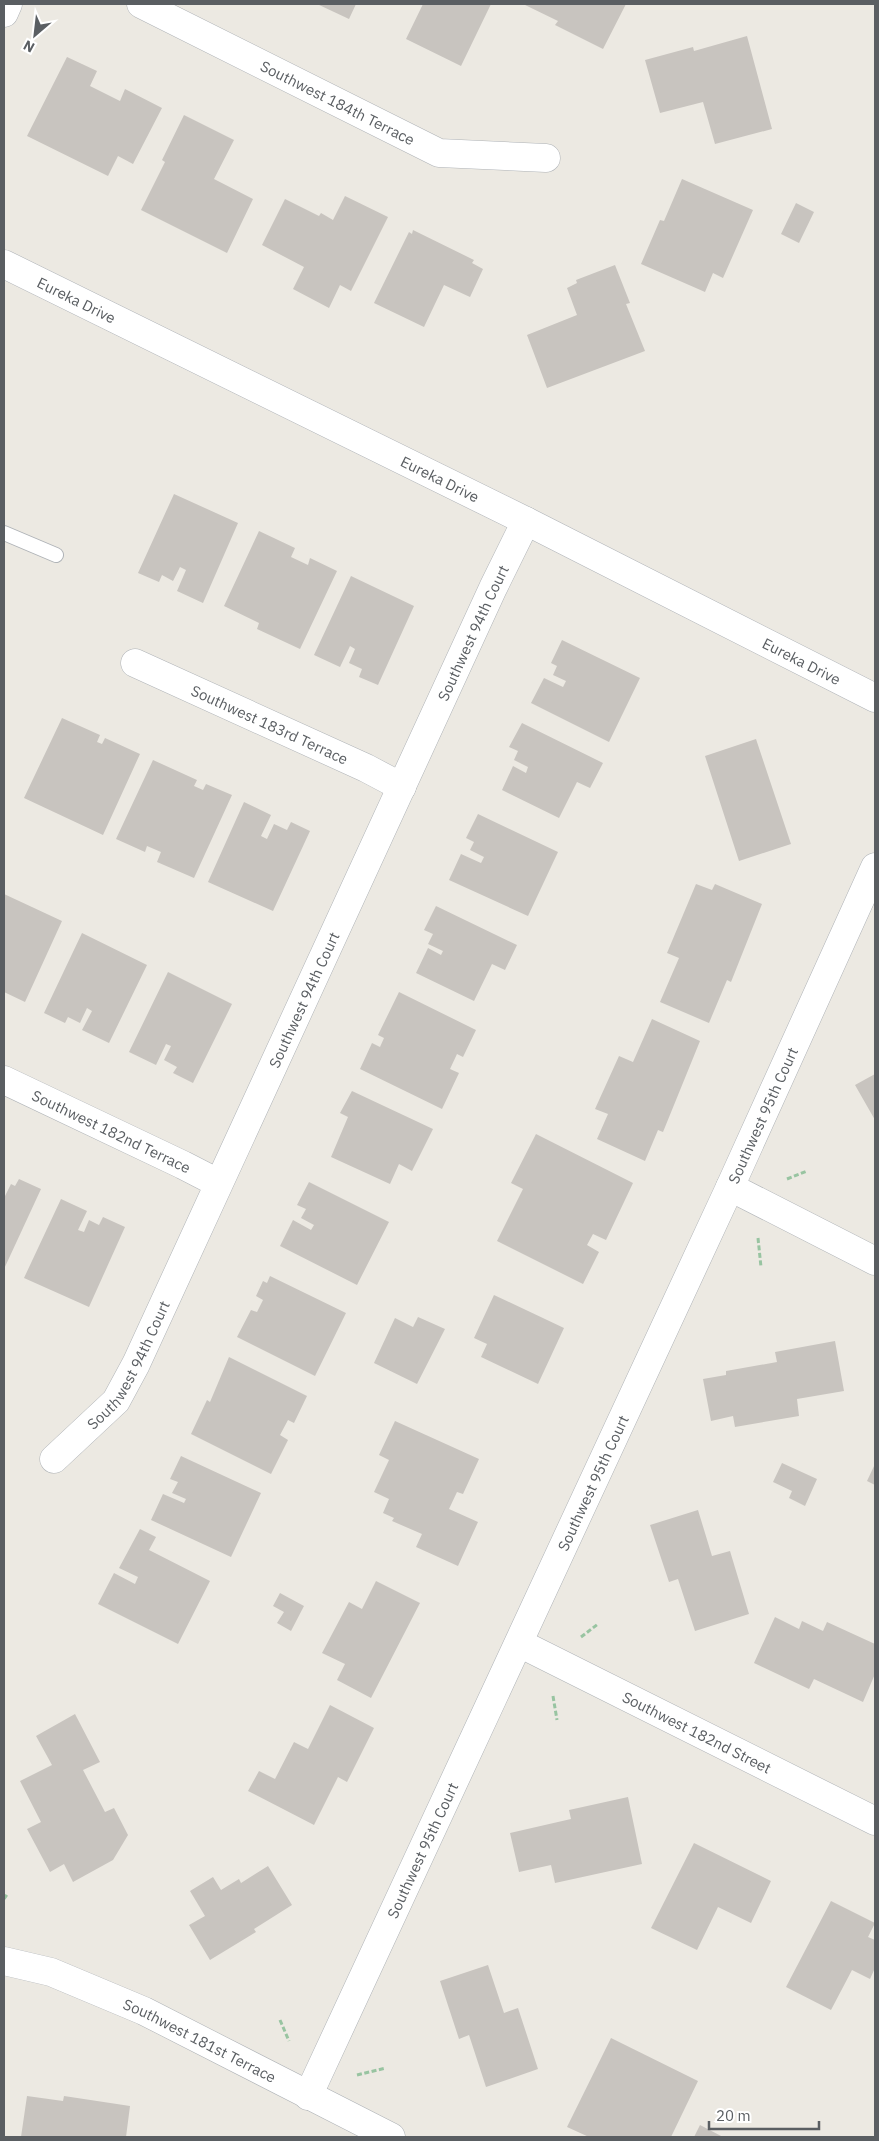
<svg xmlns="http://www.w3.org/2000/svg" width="879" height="2141" font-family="'IBM Plex Sans',sans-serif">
	<rect width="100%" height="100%" fill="#ece9e2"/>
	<path fill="#c8c4bf" d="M317,4h39l-7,15z
		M423,4h68l-30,62 -55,-27z
		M523,4h103l-23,45 -48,-24 3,-4z
		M747,36l25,93 -57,15 -12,-42 -43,11 -15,-53 48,-13 1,4z
		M67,57l30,14 -7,15 30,15 5,-12 37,19 -29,56 -15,-8 -10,20 -81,-40z
		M184,115l50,25 -20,39 39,20 -26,54 -86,-43 24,-48 -3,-2z
		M682,179l71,31 -30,68 -10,-5 -8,19 -64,-28 19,-44 4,1z
		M345,196l43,21 -37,74 -11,-6 -11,23 -36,-19 11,-22 -42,-22 23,-46 34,17 2,-3 12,7z
		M796,203l18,9 -15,31 -18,-9z
		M413,230l61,30 -2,3 11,6 -13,28 -26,-12 -20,42 -50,-24 35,-71 3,2z
		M615,265l15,38 -4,1 19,47 -98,37 -20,-53 50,-20 -10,-27 10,-5 -1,-3z
		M174,494l64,29 -35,80 -26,-12 9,-21 -6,-3 -7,14 -11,-6 -3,7 -21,-9z
		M259,531l36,17 -4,9 17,8 2,-7 27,13 -37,78 -43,-20 2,-6 -35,-17z
		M351,576l63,30 -36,79 -19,-8 3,-8 -13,-6 6,-14 -5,-3 -10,21 -26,-12z
		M562,640l78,38 -31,64 -78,-39 13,-25 19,9 3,-6 -13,-6 4,-9 -6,-3z
		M62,718l38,17 -3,7 5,2 3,-6 35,16 -37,81 -79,-37z
		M522,723l81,40 -13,25 -13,-6 -18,36 -57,-28 11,-24 13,7 2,-6 -14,-7 4,-9 -9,-4z
		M756,739l35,105 -52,17 -34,-105z
		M153,760l44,20 -3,6 9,4 3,-6 26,11 -38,83 -37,-16 4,-10 -14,-6 -2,6 -29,-13z
		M244,802l27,13 -10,21 6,3 7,-15 13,6 4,-8 19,9 -37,80 -65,-29z
		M478,814l80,38 -30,64 -79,-36 12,-26 20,9 3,-6 -14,-7 4,-8 -8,-4z
		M696,884l16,6 3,-6 47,20 -31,78 -4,-2 -18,43 -49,-21 19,-44 -12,-5z
		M4,894l58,27 -37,81 -21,-10z
		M436,906l81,39 -12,25 -13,-6 -18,37 -58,-28 12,-25 13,7 2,-4 -15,-7 5,-10 -9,-4z
		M82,933l65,32 -38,78 -27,-13 10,-19 -5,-3 -7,15 -12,-6 -3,6 -21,-10z
		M168,972l64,32 -39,79 -20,-10 4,-6 -13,-7 7,-14 -5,-2 -10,21 -27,-13z
		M399,992l77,38 -13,27 -6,-3 -7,15 9,4 -17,36 -82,-40 12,-26 8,4 4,-9 -6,-3z
		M652,1019l48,22 -37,91 -5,-2 -13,31 -48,-22 11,-25 -13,-5 24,-53 14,6z
		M875,1074v46l-20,-35z
		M352,1091l81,38 -21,42 -13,-7 -9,20 -59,-27 17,-40 -8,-4z
		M536,1134l97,49 -27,57 -13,-6 -6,11 12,7 -16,32 -86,-43 26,-52 -12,-6z
		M19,1179l22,10 -37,80v-71l7,-14 4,2z
		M309,1182l80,40 -32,63 -77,-39 13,-26 18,10 3,-5 -13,-7 5,-9 -9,-4z
		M61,1199l26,12 -9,19 6,2 5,-12 10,5 4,-8 22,10 -36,80 -65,-29z
		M270,1276l76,37 -31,63 -78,-39 14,-27 6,2 6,-12 -7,-4 7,-15 4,2z
		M494,1295l70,33 -26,56 -57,-27 6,-13 -13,-6z
		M418,1317l27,12 -28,55 -43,-21 21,-45 18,9z
		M835,1341l9,50 -47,8 2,17 -64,11 -2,-11 -22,5 -8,-42 23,-4v-4l51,-9 -2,-10z
		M229,1357l78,39 -13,27 -6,-3 -8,15 8,5 -17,34 -80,-40 16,-34 3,2z
		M395,1421l84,38 -16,35 -6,-2 -8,17 29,13 -20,44 -42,-19 6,-13 -30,-13 2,-3 -11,-5 6,-14 -15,-7 15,-32 -10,-5z
		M181,1456l80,37 -30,64 -80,-37 12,-26 21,9 2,-4 -14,-6 6,-11 -8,-3z
		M782,1463l35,16 -12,27 -16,-8 3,-7 -19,-9z
		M875,1464v21l-8,-4z
		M698,1510l14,46 18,-5 19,63 -54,17 -17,-52 -9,3 -19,-57z
		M140,1529l16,8 -7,13 61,31 -32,63 -80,-40 16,-31 21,11 3,-7 -19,-9z
		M376,1581l44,22 -49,95 -34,-18 8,-16 -23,-11 27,-51 13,7z
		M280,1593l24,13 -13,25 -14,-8 7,-11 -11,-6z
		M775,1617l24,12 3,-8 21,10 4,-9 48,22v30l-12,28 -49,-23 -5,10 -55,-26z
		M330,1705l44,23 -27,54 -9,-5 -24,48 -66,-34 11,-20 16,8 19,-37 14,7z
		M75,1714l25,48 -17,8 22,42 9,-4 14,27 -15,25 -40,22 -9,-18 -14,8 -23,-43 14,-7 -21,-41 32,-16 -16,-29z
		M628,1797l14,67 -87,19 -4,-18 -32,7 -9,-39 61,-14 -2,-9z
		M694,1843l77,38 -20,42 -33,-16 -21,43 -46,-22z
		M268,1866l24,39 -38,24 2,3 -46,28 -21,-35 16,-9 -15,-25 23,-14 8,13 18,-11 2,4z
		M831,1901l44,22 -7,14 7,3v28l-5,11 -18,-9 -21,40 -45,-23z
		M488,1965l16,48 14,-5 20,61 -52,18 -17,-52 -10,4 -19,-58z
		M611,2038l87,43 -27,56h-82l-22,-10z
		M27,2096l36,5 1,-5 66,10 -4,31h-105z
		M700,2125l23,12h-29z"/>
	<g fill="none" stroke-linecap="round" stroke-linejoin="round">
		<g stroke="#afb3b7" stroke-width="16">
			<path id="service" d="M4,533l52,22"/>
		</g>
		<g stroke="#afb3b7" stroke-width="29">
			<g id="minor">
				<path id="s1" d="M141,4l298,149 107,5"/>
				<path d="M4,13l4,-9"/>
				<path id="s2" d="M135,663l231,105 36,19"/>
				<path id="s3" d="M4,1080l179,85 35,18"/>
				<path d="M730,1187l145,74"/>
				<path id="s4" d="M54,1459l62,-58 20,-37 357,-776 33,-67"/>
				<path id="s5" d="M519,1643l356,178"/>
				<path id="s6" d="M4,1961l47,11 93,39 247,126"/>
				<path id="s7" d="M308,2096l422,-909 145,-320"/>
			</g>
		</g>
		<g stroke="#aeb2b7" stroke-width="29">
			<g id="secondary">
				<path id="s8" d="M4,264l522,257 349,177"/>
			</g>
		</g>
		<path stroke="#98c4a1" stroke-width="3" stroke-dasharray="5 2.5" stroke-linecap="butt" d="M787,1179l20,-8
			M758,1238l3,29
			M581,1637l17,-13
			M553,1696l4,24
			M4,1899l4,-6
			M280,2020l9,21
			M357,2075l29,-7"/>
		<use href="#service" stroke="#fff" stroke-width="14"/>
		<use href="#minor" stroke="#fff" stroke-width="28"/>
		<use href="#secondary" stroke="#fff" stroke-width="28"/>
	</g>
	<g text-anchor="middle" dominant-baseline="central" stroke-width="5" stroke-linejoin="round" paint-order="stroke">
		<g font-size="15" fill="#5a5e62" stroke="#fff">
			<text stroke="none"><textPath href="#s1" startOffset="220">Southwest 184th Terrace</textPath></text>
			<text stroke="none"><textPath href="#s8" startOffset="81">Eureka Drive</textPath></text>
			<text stroke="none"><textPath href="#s8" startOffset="486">Eureka Drive</textPath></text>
			<text stroke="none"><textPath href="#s4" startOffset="932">Southwest 94th Court</textPath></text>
			<text stroke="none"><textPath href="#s8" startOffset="891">Eureka Drive</textPath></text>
			<text stroke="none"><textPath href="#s2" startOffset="148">Southwest 183rd Terrace</textPath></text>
			<text stroke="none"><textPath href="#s4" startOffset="528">Southwest 94th Court</textPath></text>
			<text stroke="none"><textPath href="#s7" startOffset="1081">Southwest 95th Court</textPath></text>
			<text stroke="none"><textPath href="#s3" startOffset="119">Southwest 182nd Terrace</textPath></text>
			<text stroke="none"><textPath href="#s4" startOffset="122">Southwest 94th Court</textPath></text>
			<text stroke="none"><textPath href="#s7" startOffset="676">Southwest 95th Court</textPath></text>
			<text stroke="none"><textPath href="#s5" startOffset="199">Southwest 182nd Street</textPath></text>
			<text stroke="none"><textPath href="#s7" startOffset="271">Southwest 95th Court</textPath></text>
			<text stroke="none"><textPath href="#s6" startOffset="212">Southwest 181st Terrace</textPath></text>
		</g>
	</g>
	<rect width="879" height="2141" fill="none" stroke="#5a5e62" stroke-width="10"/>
	<g transform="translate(35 35) rotate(208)" stroke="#ffffff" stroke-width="4" paint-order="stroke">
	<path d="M0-4L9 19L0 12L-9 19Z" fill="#5a5e62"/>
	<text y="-8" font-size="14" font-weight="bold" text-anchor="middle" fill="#5a5e62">N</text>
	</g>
	<path d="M709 2121v8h110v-8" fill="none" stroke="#5a5e62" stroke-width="2.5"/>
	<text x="716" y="2121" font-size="15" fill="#5a5e62" stroke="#ffffff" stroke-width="4" paint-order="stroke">20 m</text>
</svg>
